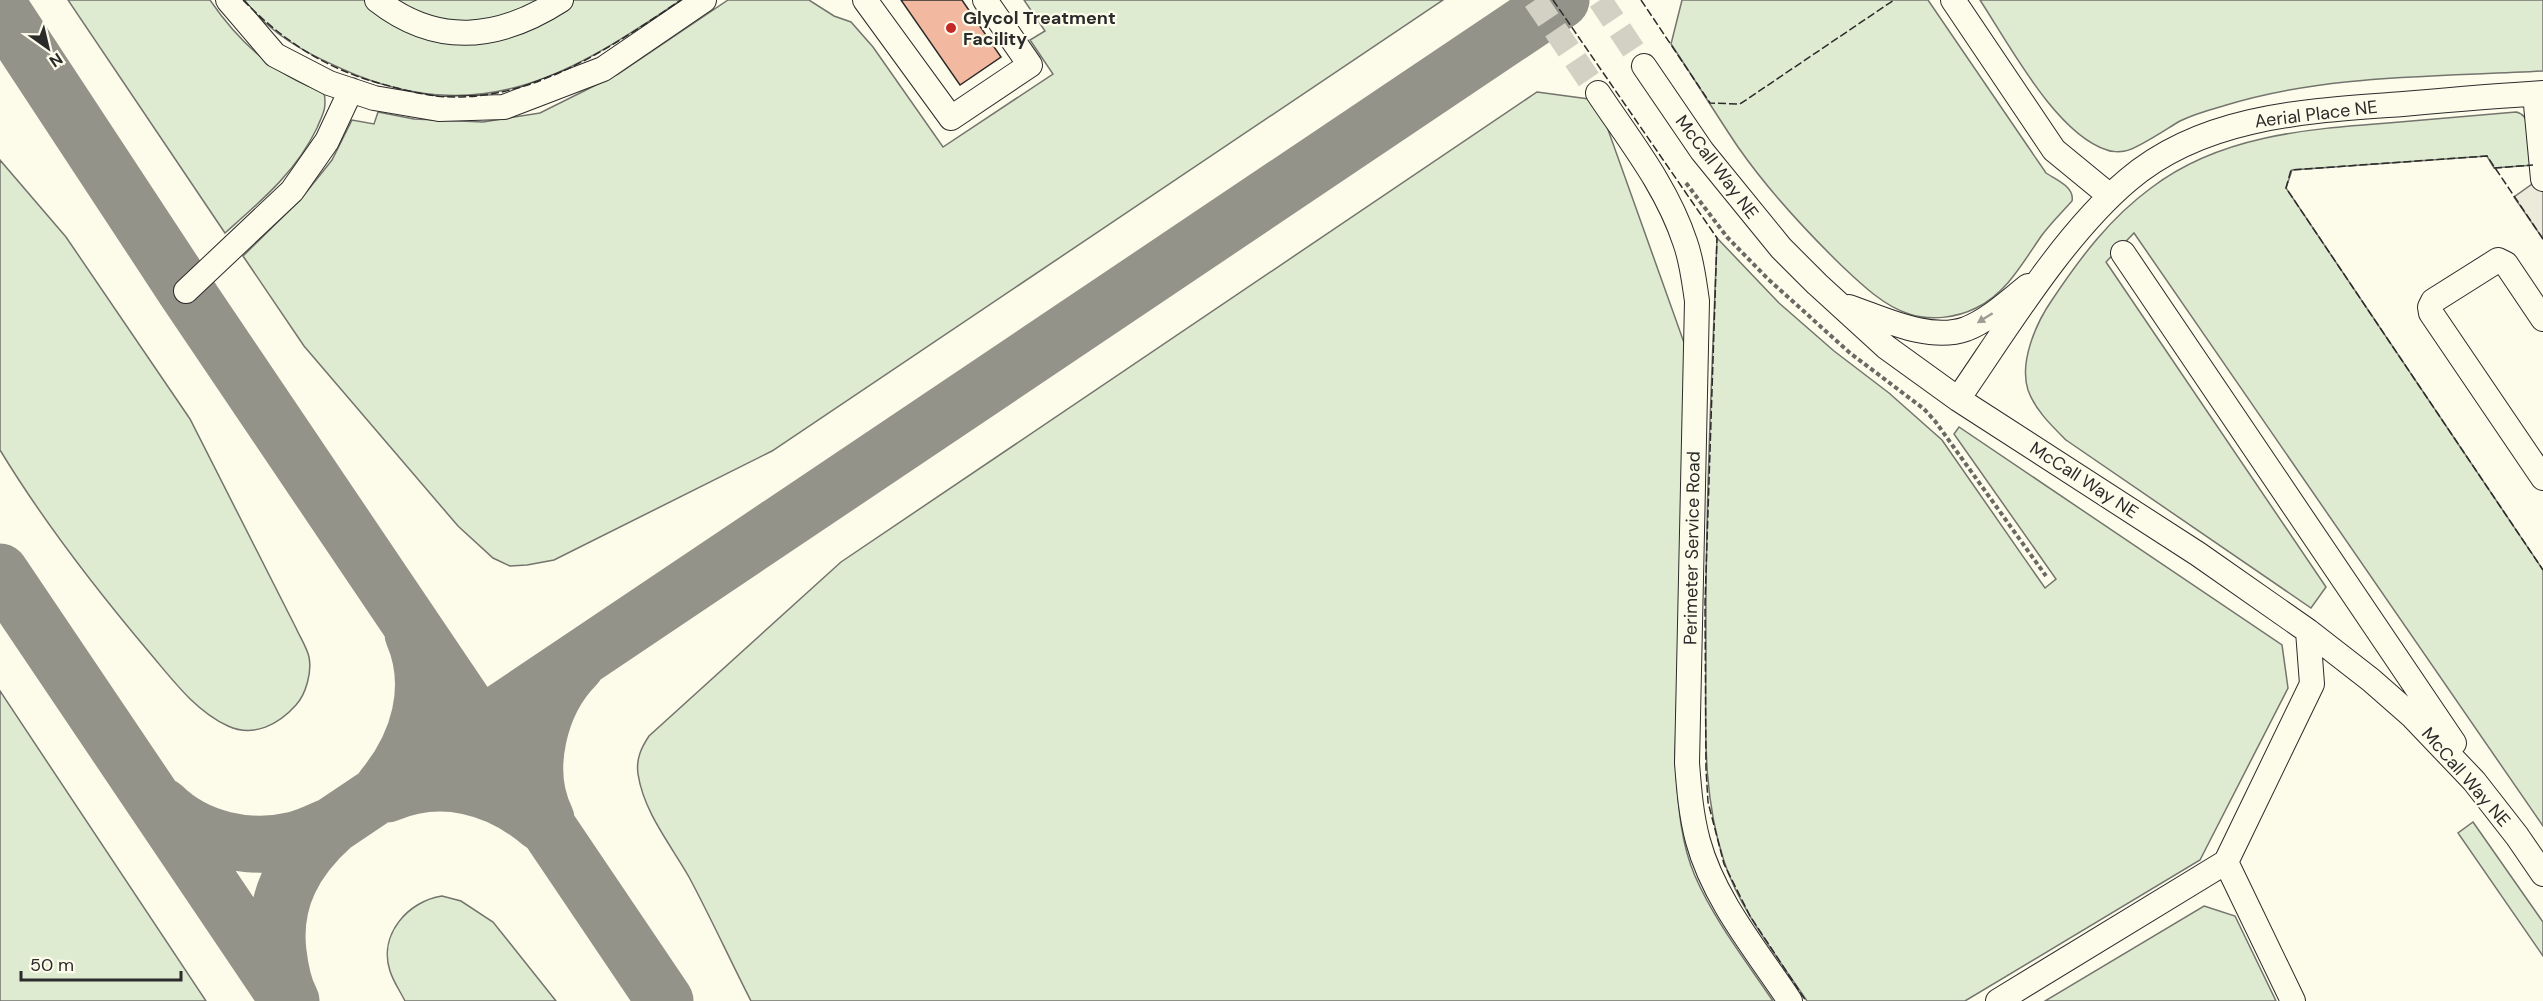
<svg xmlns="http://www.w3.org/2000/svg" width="2543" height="1001" font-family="'DM Sans',sans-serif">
	<rect width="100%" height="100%" fill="#fdfbea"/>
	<path fill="#deebd1" stroke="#74746e" stroke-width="1.5" d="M68,0h142c28,41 65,76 114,92 3,17 -1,21 -7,36 -21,44 -56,73 -92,105z
		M243,0h124l47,31 148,-23 12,-8h107c-107,72 -194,127 -325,75 -30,-13 -62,-27 -87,-49 -9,-7 -17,-17 -26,-26z
		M390,0h156l-72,27 -47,-7z
		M728,0h81l25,16 17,6 22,25 70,100 110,-73 -23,-34 15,-9 -21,-31h419l-671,451 -218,109 -27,5 -17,1 -17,-8 -35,-32 -154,-180 -61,-90 57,-56 32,-40 20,-40 22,4 4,-12 36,7 69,3 57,-9 78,-39z
		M1682,0h246l118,173c10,7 29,14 26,28 -10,11 -21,22 -30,34 -19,27 -35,58 -66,73 -20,10 -46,13 -67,6 -25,-8 -47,-29 -66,-47 -38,-37 -75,-77 -105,-120 -23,-34 -44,-69 -67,-103z
		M1980,0h563v71c-106,6 -218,3 -320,35 -14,4 -29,8 -43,15 -12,7 -44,29 -55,30 -5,1 -14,1 -18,-1 -51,-16 -98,-106 -127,-150z
		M1537,92l52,7 17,25 81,227 -12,407c3,39 4,81 20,118 19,44 51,85 78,125h-1022c-21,-41 -40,-83 -62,-124 -18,-32 -45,-64 -51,-103 -2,-15 3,-26 11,-38l192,-174z
		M2516,112c18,3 16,38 18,53l-40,3 -7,-12 -195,14 -6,18 257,382v256l-409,-593 -28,29 220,325 -15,21 -245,-168c-14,-14 -31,-30 -38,-50 -9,-28 8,-67 24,-90 28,-42 58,-82 99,-112 68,-52 155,-59 237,-65 43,-4 85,-7 128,-11z
		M0,160l66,77 124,182 106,209c4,9 11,20 13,29 3,15 -3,37 -13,48 -17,19 -42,33 -68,21 -33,-15 -56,-47 -79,-74 -54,-64 -106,-131 -149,-202z
		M1717,238l62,65 55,48 55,42 53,47 103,148 11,-9 -102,-145 5,-7 323,218 6,43 -88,172 -235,141h-158c-28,-42 -68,-92 -83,-140 -23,-70 -18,-139 -18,-211 -1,-137 6,-275 11,-412z
		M0,691l206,310h-206z
		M2473,822l70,100v34l-85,-123z
		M442,896l19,5 32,21 63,79h-151c-5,-10 -12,-20 -15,-30 -12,-36 18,-70 52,-75z
		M2204,906l31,10 41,85h-231z"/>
	<path fill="#eceadb" stroke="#74746e" stroke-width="1.5" d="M2535,182h8v57l-29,-42z"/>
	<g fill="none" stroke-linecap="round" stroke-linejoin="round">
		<path stroke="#94938a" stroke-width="57" d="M0,8l186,283 479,710
			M0,572l281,417
			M383,788c36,-43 53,-101 30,-154
			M387,794c54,-23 111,-8 154,29
			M162,806c34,34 87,45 133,34 13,-3 26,-10 38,-15
			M546,819c-24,-49 -7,-117 30,-154
			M291,1001c-8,-15 -11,-32 -13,-49 -6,-53 17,-93 55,-127l1228,-825"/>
	</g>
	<path fill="#f2b8a0" stroke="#2b2b2b" stroke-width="1.5" d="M901,0h61l39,57 -41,28z"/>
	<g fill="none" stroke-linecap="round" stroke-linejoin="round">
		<path stroke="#d3d1c4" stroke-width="24" stroke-dasharray="24 12" stroke-linecap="butt" d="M1535,0l63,93
			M1600,0l44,66"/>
		<g stroke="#2b2b2b" stroke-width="26">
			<path id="minor" d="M228,0l47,55 54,28 45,15 65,11 65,-2 99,-38 101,-69
				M377,0c60,47 122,40 184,0
				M865,0l86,118 79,-53 -45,-65
				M1953,0l101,150 56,46
				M1644,66l58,85 79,97 36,36 69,63 72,52 240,155 110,77 63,49 41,36 62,65 43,55 26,38
				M1598,93c32,48 69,94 87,149 7,19 9,39 12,59l-10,462c2,26 4,52 11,78 16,59 59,110 92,160
				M2535,94l8,85
				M2123,253l331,490
				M186,291l106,-100 35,-50 24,-51
				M1849,307c35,12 80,35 117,22 23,-9 43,-28 62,-43
				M2543,319l-37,-55 -8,-4 -65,41 -3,6 1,6 112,165
				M1958,399c49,-71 105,-164 170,-219 76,-65 180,-69 275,-76 46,-4 93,-8 140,-11
				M2226,862l67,139
				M1998,1001l228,-139 86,-178 -4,-53"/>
		</g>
		<path stroke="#6a6964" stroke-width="4" stroke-dasharray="4.5 3" stroke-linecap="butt" d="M1686,183l41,54 41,42 82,74 74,56 11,12 111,155"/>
		<use href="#minor" stroke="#fdfbea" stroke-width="24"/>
		<path stroke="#2b2b2b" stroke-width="1.5" stroke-dasharray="8 3" stroke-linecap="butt" d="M243,0c40,41 83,69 139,84 23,6 47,13 71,13 85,1 160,-51 228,-97
			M1553,0l164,238 -12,365 1,166 2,33 16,62 26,52 56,85
			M1641,0l69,103 30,1 154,-104
			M2494,168l39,-3
			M2543,239l-56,-83 -196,14 -5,18 257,382"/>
	</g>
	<defs><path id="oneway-solid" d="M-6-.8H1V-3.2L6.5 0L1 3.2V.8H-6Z" transform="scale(1.5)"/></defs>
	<use fill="#9e9d94" href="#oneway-solid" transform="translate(1985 318) rotate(148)"/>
	<circle fill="#c62828" stroke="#fdfbea" stroke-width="2" cx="951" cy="28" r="6"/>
	<g text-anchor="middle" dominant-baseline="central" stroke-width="4.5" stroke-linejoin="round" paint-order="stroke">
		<g font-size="18" font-weight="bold" fill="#2b2b2b" stroke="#fdfbea" text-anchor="start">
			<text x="963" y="18">Glycol Treatment<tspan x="963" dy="21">Facility</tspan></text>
		</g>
		<g font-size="18" fill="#2b2b2b" stroke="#fdfbea">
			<text transform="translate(2316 114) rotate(-7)">Aerial Place NE</text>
			<text transform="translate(1717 167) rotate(53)">McCall Way NE</text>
			<text transform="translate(2084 480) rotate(33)">McCall Way NE</text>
			<text transform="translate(1692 548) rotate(-89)">Perimeter Service Road</text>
			<text transform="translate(2466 777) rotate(49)">McCall Way NE</text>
		</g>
	</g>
	<g transform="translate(48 48) rotate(146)" stroke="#fdfbea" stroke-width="4.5" paint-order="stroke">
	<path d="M0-4.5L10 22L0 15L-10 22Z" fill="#2b2b2b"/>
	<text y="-9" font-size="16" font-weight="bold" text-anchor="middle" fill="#2b2b2b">N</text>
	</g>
	<path d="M21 971v9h160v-9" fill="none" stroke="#2b2b2b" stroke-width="3"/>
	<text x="30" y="971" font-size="18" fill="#2b2b2b" stroke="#fdfbea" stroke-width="4.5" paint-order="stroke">50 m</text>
</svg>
